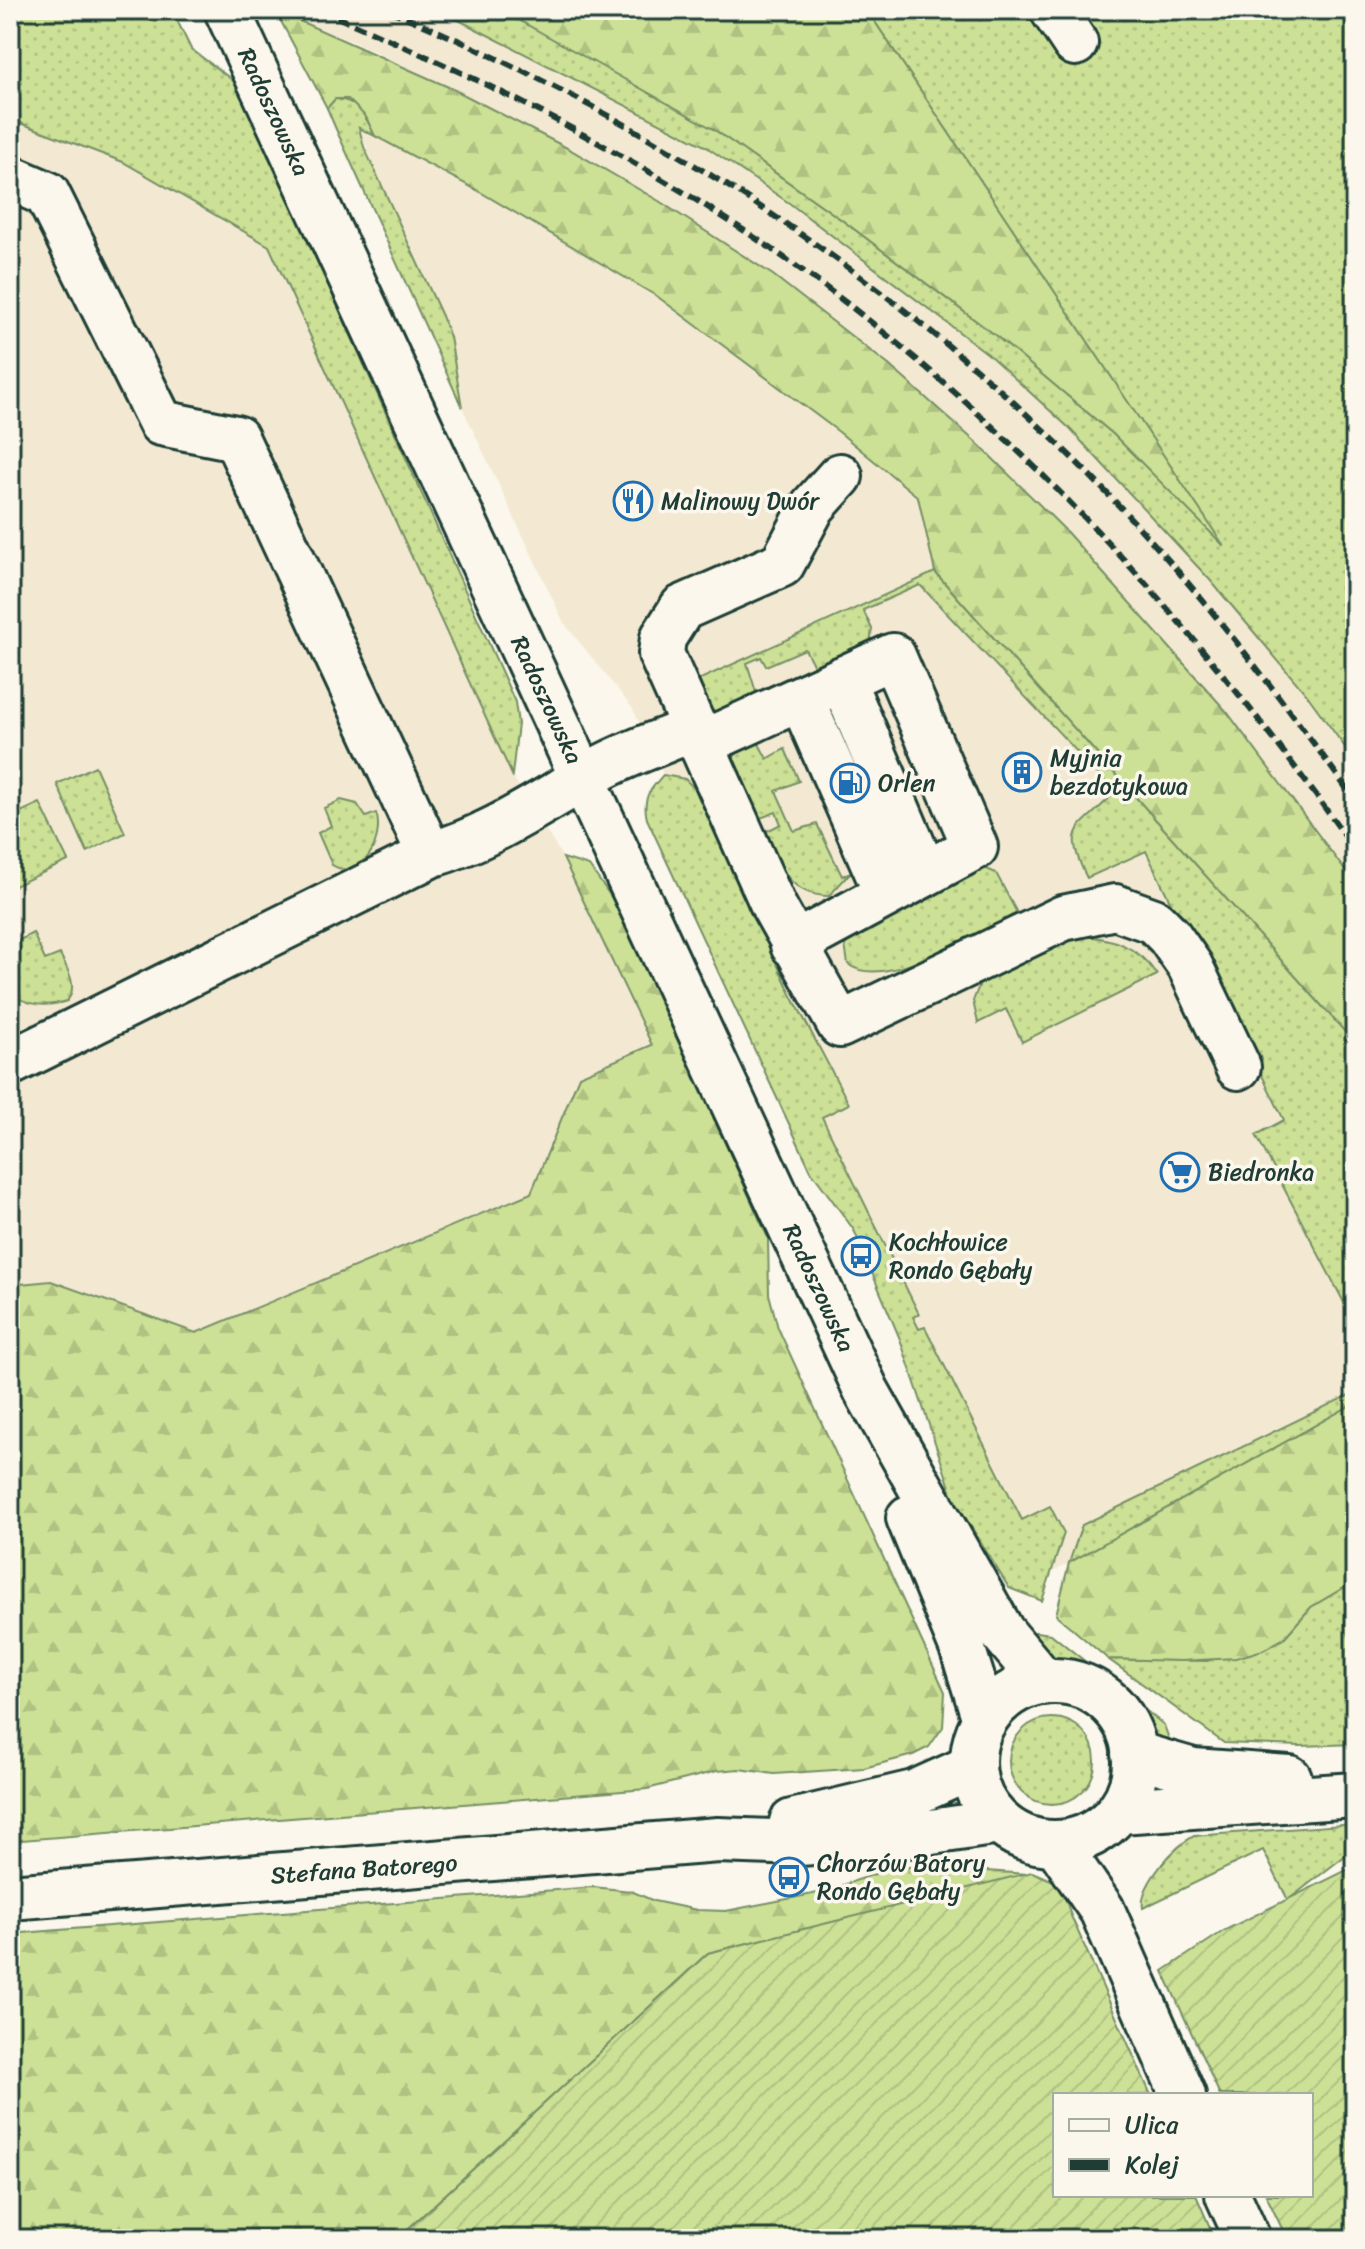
<svg xmlns="http://www.w3.org/2000/svg" width="1365" height="2249" font-family="Sriracha,sans-serif">
	<defs>
		<pattern id="grass-dots" width="8" height="8" patternUnits="userSpaceOnUse" patternTransform="scale(2)"><rect width="8" height="8" fill="#cce196"/><path d="M2 2h.1M6 6h.1" fill="none" stroke="#afc282" stroke-width="1.8" stroke-linecap="round"/></pattern>
		<pattern id="forest-firs" width="22" height="20" patternUnits="userSpaceOnUse" patternTransform="scale(2)"><rect width="22" height="20" fill="#cce196"/><path d="M5 1l3.5 6h-7zM16 11l3.5 6h-7z" fill="#afc282"/></pattern>
		<pattern id="garden-furrows" width="10" height="10" patternUnits="userSpaceOnUse" patternTransform="scale(2)"><rect width="10" height="10" fill="#cce196"/><path d="M-1 1l2-2M0 10L10 0M9 11l2-2" fill="none" stroke="#afc282"/></pattern>
	</defs>
	<rect width="100%" height="100%" fill="#fbf7ec"/>
	<filter id="ink" filterUnits="userSpaceOnUse"><feTurbulence type="fractalNoise" baseFrequency=".0125" numOctaves="2"/><feDisplacementMap in="SourceGraphic" scale="16" xChannelSelector="R" yChannelSelector="G"/><feConvolveMatrix kernelMatrix="1 2 1 2 8 2 1 2 1" color-interpolation-filters="sRGB"/></filter>
	<g filter="url(#ink)">
		<path fill="#f3e9d2" d="M276,10h163l272,140 188,133 89,71 80,73 142,153 97,115 48,66v123l-128,-171 -163,-184 -85,-84 -89,-79 -117,-91 -114,-74 -89,-52 -203,-101z
			M10,119l113,43 146,84 243,529 51,83 90,187 -74,31 -48,117 -335,140 -145,-52 -41,5z
			M359,128l116,61 183,108 181,135 79,65 17,76 420,470v360l-320,179 -402,-873 -69,-86 -102,-216 -14,-79 -62,-130z"/>
		<path fill="url(#grass-dots)" stroke="#768f65" stroke-width="2" d="M10,10h162l19,39 48,36 276,617 3,22 -6,51 -243,-529 -146,-84 -113,-43z
			M439,10h85l-7,8 198,112 127,90 153,115 118,99 107,107 -353,-531h488v751l-48,-66 -97,-115 -142,-153 -80,-73 -199,-151 -84,-57z
			M335,99c23,0 31,18 40,37l-16,-8 5,19 78,169 8,21 12,70 -127,-280 -8,-19z
			M935,572l420,471v266l-6,3 -93,-177 28,-15 -86,-175 -6,2 -46,-96 -59,27c-27,-54 -6,-48 28,-86l-195,-207 -57,25 9,19 -2,15 -53,28 -12,-23 -39,17 -5,-9 -14,6 9,29 12,-5 4,6 -47,19h-15l-14,-31z
			M777,729l1,4 -20,9 9,17 18,-10 14,32 -23,10 18,40 23,-7 25,52 9,-4 -22,24c-41,0 -50,-32 -64,-64l16,-8 -5,-12 -18,7 -26,-60 16,-19z
			M95,766l30,67 -38,19 -30,-68z
			M663,775l22,4 12,12 94,203 58,110 -27,13 97,197 -6,3 6,12 6,-2 97,193 28,-14 14,27 -22,68 -33,-13 -55,-89 -54,-160 -46,-109 -43,-59 -164,-352c-5,-21 2,-28 16,-44z
			M341,800l16,4 9,13 10,-4c9,24 -13,71 -44,52l-14,-32 13,-7 -7,-18z
			M40,803l28,58 -58,27v-71z
			M982,867l14,6 21,40c-36,18 -134,80 -169,51l-3,-19 5,-8z
			M33,933l12,27 15,-6c7,15 19,32 7,47 -19,6 -44,6 -57,-11v-45z
			M1076,936c35,0 62,10 81,39l-135,67 -16,-33 -28,14 -5,-22 8,-20z
			M1355,1392v11l-286,160 13,-38z
			M1355,1581v163l-55,2 -76,-3 -116,-84 99,2 76,-22 28,-32z
			M1036,1632l15,2 113,91 10,28 -32,-23 -33,-44 -27,-14 -17,-4 -27,-18 -15,-16z
			M1009 1761a43 43 0 1 1 86 0a43 43 0 1 1-86 0Z
			M1355,1824v24l-67,52 -25,-50 -120,58c-4,-23 32,-62 51,-72z"/>
		<path fill="url(#forest-firs)" stroke="#768f65" stroke-width="2" d="M275,10l178,79 116,60 90,52 114,74 117,91 89,79 85,84 163,183 128,172v159l-420,-471 -17,-75 -79,-65 -181,-135 -183,-108 -100,-53 -9,-19 -18,-18h-13l-8,9z
			M524,10h343l357,536 -111,-112 -118,-99 -153,-115 -127,-90 -198,-111z
			M563,858l26,8 31,43 148,329 1,56 9,34 167,364 -2,35 -14,20 -16,8 -49,13 -90,6 -35,-5 -22,2 -70,18 -637,52v-556l41,-4 145,52 335,-140 48,-117 73,-31z
			M1355,1403v178l-44,26 -28,32 -20,11 -27,8 -55,3 -73,-2 -52,-44 13,-52z
			M919,1866l108,8 -319,79 -311,286h-387v-305l583,-47 38,4 23,10 43,9 29,1 97,-19 66,-23z"/>
		<path fill="url(#garden-furrows)" stroke="#768f65" stroke-width="2" d="M1355,1866v373h-68l-21,-44h45v-100h-91l-57,-124 62,-41z
			M1032,1872l29,12 10,32 80,179h-96v100h141l19,44h-818l311,-286z"/>
		<g fill="none" stroke-linecap="round" stroke-linejoin="round">
			<g stroke="#1f3d34" stroke-width="50">
				<path id="minor" d="M227,10l639,1380 136,242 42,50
					M1053,10l22,33
					M10,178l37,16 114,229 75,15 194,417
					M840,476l-27,30 -31,58 -100,44 -19,30 -2,16 113,253 66,118 223,-107 52,-11 39,14 15,15 21,30 48,101
					M842,679l82,193
					M801,698l85,194
					M700,744l193,-88 82,191 -182,98
					M10,1063l420,-208c64,-19 114,-55 171,-87 29,-16 62,-26 91,-39
					M909,1518l54,132 22,70
					M973 1762a81 81 0 1 1 162 0a81 81 0 1 1-162 0Z
					M1134,1754l59,17 96,7
					M1119,1811l236,-16
					M792,1822l122,-29 58,-26
					M1056,1843l46,67 81,185
					M10,1897l708,-57 82,3 118,-9 81,-12
					M1228,2195l20,44"/>
			</g>
			<use href="#minor" stroke="#fbf7ec" stroke-width="44"/>
			<path stroke="#1f3d34" stroke-width="6" stroke-dasharray="12 6" stroke-linecap="butt" d="M320,10c142,59 281,128 411,212 250,161 454,386 624,628
				M389,10c286,120 549,295 757,525 76,84 143,174 209,265"/>
		</g>
	</g>
	<defs>
		<g id="restaurant-ring" transform="scale(2)"><circle r="9.5" fill="#fbf7ec" stroke="#1f6fb2" stroke-width="1.5"/><path d="M-5-6h1v4h1v-4h1v4h1v-4h1v5L-1.5 .5V6h-2V.5L-5-1ZM5-6V6H3V1.5H1.5Q1.5-4 5-6Z" fill="#1f6fb2"/></g>
		<g id="building-ring" transform="scale(2)"><circle r="9.5" fill="#fbf7ec" stroke="#1f6fb2" stroke-width="1.5"/><path d="M-4-6H4V6H1V3H-1V6H-4ZM-2.5-4.3h1.7v1.8h-1.7ZM.8-4.3h1.7v1.8H.8ZM-2.5-1h1.7V.8h-1.7ZM.8-1h1.7V.8H.8Z" fill="#1f6fb2"/></g>
		<g id="fuel-ring" transform="scale(2)"><circle r="9.5" fill="#fbf7ec" stroke="#1f6fb2" stroke-width="1.5"/><path d="M-5.5-6h7V0h2V4h1.3V-2.5L3-4.5l.8-.8L6-3V5H2.5V1h-1V6h-7ZM-4.2-4.7v3.2H.2V-4.7Z" fill="#1f6fb2"/></g>
		<g id="supermarket-ring" transform="scale(2)"><circle r="9.5" fill="#fbf7ec" stroke="#1f6fb2" stroke-width="1.5"/><path d="M-6-5.5h2.5l.6 2H6L4.5 2H-2.5L-4.4-4H-6ZM-1.5 3.2a1.3 1.3 0 1 0 .1 0ZM3 3.2a1.3 1.3 0 1 0 .1 0Z" fill="#1f6fb2"/></g>
		<g id="bus-ring" transform="scale(2)"><circle r="9.5" fill="#fbf7ec" stroke="#1f6fb2" stroke-width="1.5"/><path d="M-5-6H5V4H4V6H2V4H-2V6H-4V4H-5ZM-3.5-4V0h7V-4ZM-3.5 1.2v1.5H-2V1.2ZM2 1.2v1.5H3.5V1.2Z" fill="#1f6fb2"/></g>
	</defs>
	<g fill-rule="evenodd">
		<use href="#restaurant-ring" x="633" y="501"/>
		<use href="#building-ring" x="1022" y="772"/>
		<use href="#fuel-ring" x="850" y="783"/>
		<use href="#supermarket-ring" x="1180" y="1172"/>
		<use href="#bus-ring" x="861" y="1256"/>
		<use href="#bus-ring" x="789" y="1877"/>
	</g>
	<g text-anchor="middle" dominant-baseline="central" stroke-width="7" stroke-linejoin="round" paint-order="stroke">
		<g font-size="24" fill="#1f3d34" stroke="#fbf7ec">
			<text transform="translate(274 112) rotate(65)">Radoszowska</text>
			<text transform="translate(547 700) rotate(65)">Radoszowska</text>
			<text transform="translate(819 1288) rotate(65)">Radoszowska</text>
			<text transform="translate(364 1869) rotate(-4)">Stefana Batorego</text>
		</g>
		<g font-size="24" fill="#1f3d34" stroke="#fbf7ec" text-anchor="start">
			<text x="661" y="501">Malinowy Dwór</text>
			<text x="1050" y="758">Myjnia<tspan x="1050" dy="28">bezdotykowa</tspan></text>
			<text x="878" y="783">Orlen</text>
			<text x="1208" y="1172">Biedronka</text>
			<text x="889" y="1242">Kochłowice<tspan x="889" dy="28">Rondo Gębały</tspan></text>
			<text x="817" y="1863">Chorzów Batory<tspan x="817" dy="28">Rondo Gębały</tspan></text>
		</g>
	</g>
	<rect width="1365" height="2249" fill="none" stroke="#fbf7ec" stroke-width="40"/>
	<rect x="20" y="20" width="1325" height="2209" fill="none" stroke="#1f3d34" stroke-width="3" filter="url(#ink)"/>
	<rect x="1053" y="2093" width="260" height="104" fill="#fbf7ec" stroke="#a3ada2" stroke-width="2"/>
	<rect x="1069" y="2119" width="40" height="12" fill="#fbf7ec" stroke="#a3ada2" stroke-width="2"/>
	<text x="1125" y="2133" font-size="24" fill="#1f3d34">Ulica</text>
	<rect x="1069" y="2159" width="40" height="12" fill="#1f3d34" stroke="#a3ada2" stroke-width="2"/>
	<text x="1125" y="2173" font-size="24" fill="#1f3d34">Kolej</text>
</svg>
